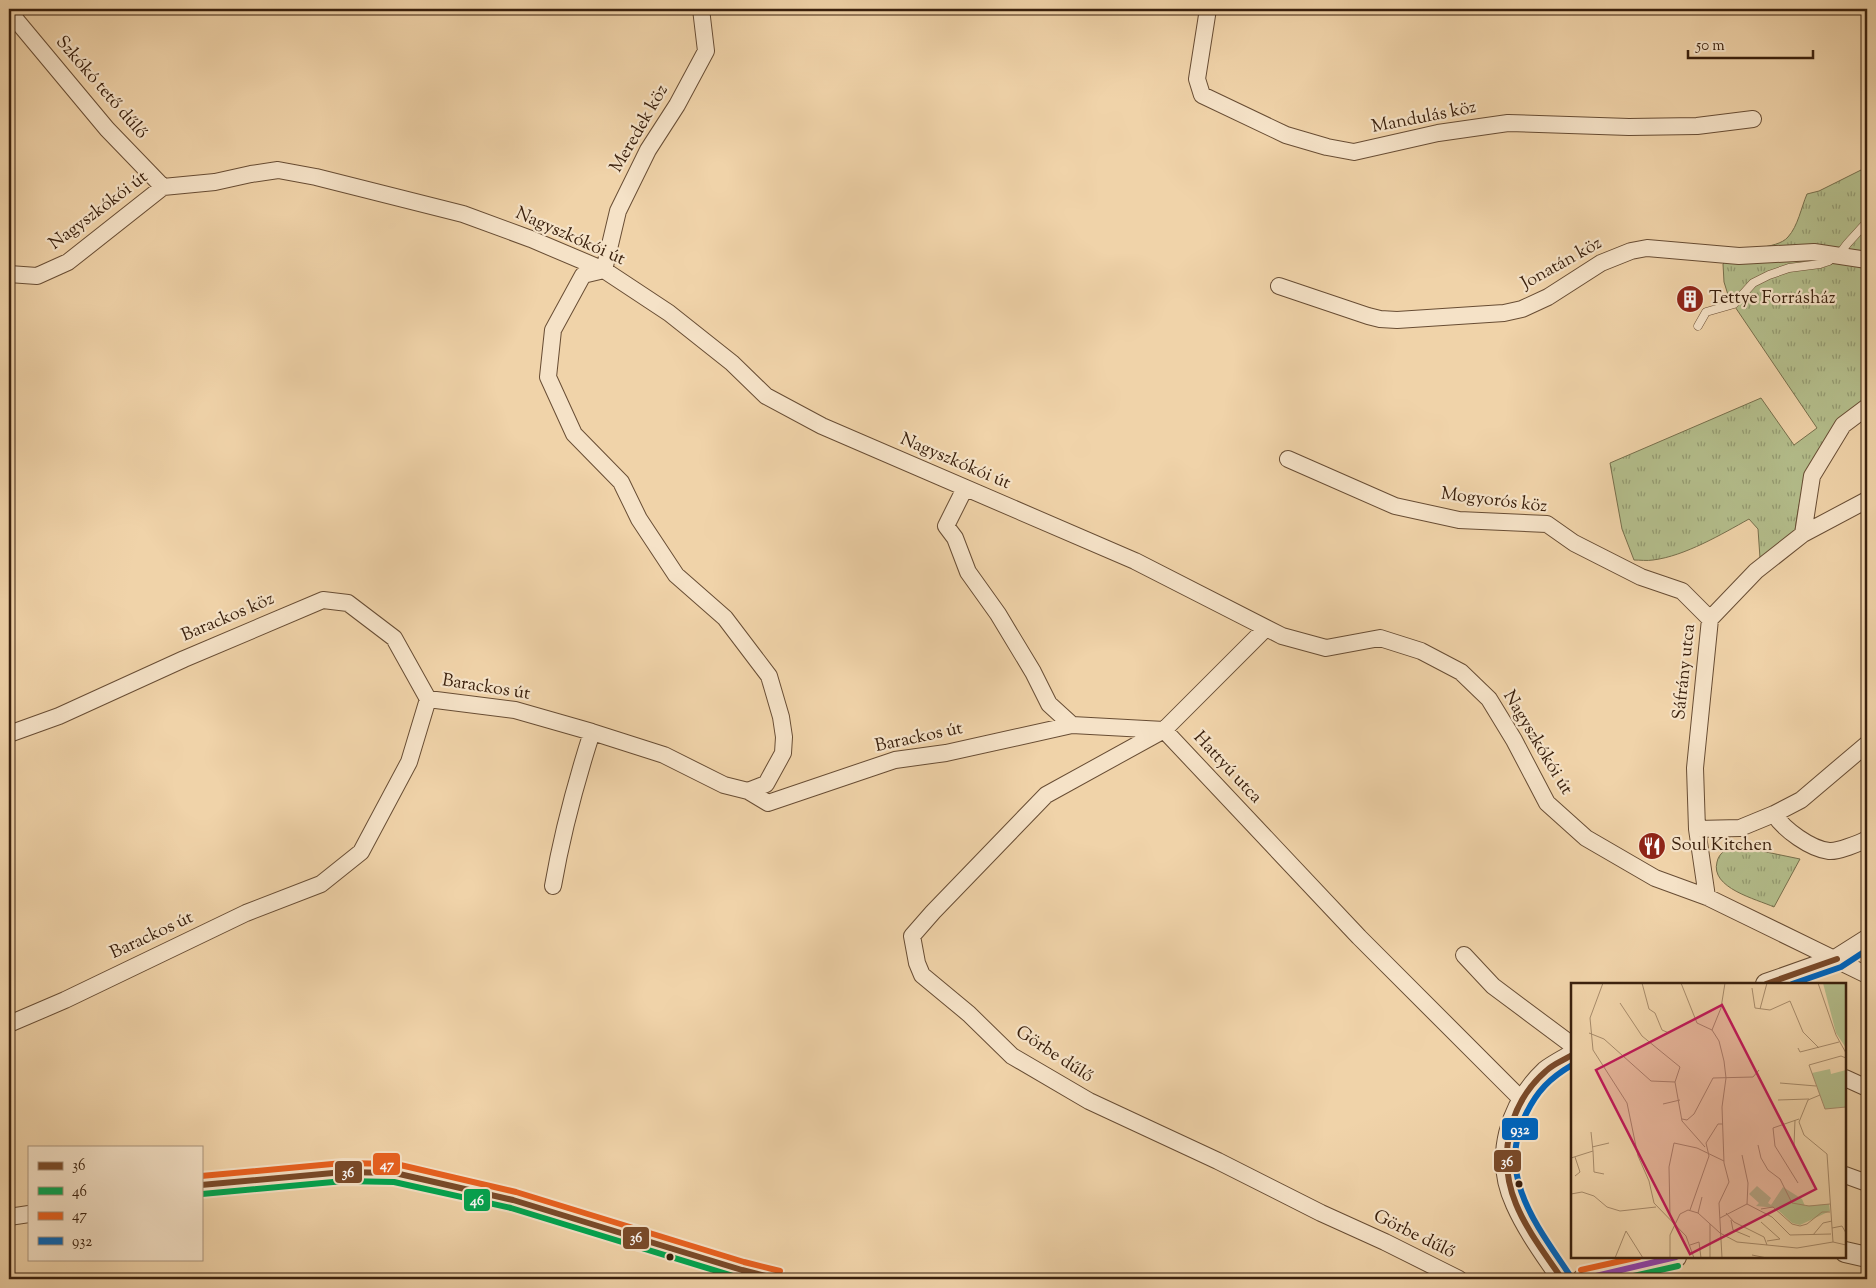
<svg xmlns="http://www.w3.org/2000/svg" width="1876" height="1288" font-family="'Sorts Mill Goudy',serif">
	<defs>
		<pattern id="grass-tufts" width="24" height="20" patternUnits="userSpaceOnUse" patternTransform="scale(1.25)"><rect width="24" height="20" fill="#b4be8c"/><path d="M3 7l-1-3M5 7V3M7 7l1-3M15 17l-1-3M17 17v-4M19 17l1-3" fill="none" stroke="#939a71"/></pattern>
	</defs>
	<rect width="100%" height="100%" fill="#f0d3a9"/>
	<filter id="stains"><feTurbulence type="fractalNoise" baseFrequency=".004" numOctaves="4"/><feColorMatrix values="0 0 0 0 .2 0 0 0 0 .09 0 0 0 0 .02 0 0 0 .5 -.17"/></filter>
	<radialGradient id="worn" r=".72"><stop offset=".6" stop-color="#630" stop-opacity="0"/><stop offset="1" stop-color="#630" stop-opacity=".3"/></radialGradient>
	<path fill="url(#grass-tufts)" stroke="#776f4c" d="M1867,167v234c-9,8 -21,16 -30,25 -28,28 -37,66 -42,105l-35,27 -2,-29 -9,-10c-27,15 -64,37 -96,41 -6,1 -13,0 -19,0l-12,-31 -12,-66 151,-65 33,47 23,-17 -88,-130 -5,-16 -1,-18c18,-20 53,-13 65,-27 10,-11 13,-29 19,-43l12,-3z
		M1737,846l63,13 -26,48c-18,-8 -64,-19 -57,-45 2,-10 11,-14 20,-16z"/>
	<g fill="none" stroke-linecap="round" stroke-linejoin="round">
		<g stroke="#684d34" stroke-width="9">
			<path id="service" d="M1838,256l9,-12 20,-22
				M1698,326l8,-14 28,-8 19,-21 16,-8 20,-7 31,-4 9,-3 5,-5"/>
		</g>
		<g stroke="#684d34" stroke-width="18">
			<path id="minor" d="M701,9l5,42 -29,54 -29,45 -30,61 -14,59 -21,5 -30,55 -5,47 26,57 47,48 18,37 37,56 49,43 44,58 12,41 3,20 -1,16 -17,31 -18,7
				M1208,9l-11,70 5,16 84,40 41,12 27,5 84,-19 70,-10 121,4 68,-1 56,-7
				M9,15l8,6 90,108 56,58
				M9,274l28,2 31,-14 95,-75 52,-5 36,-8 27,-4 38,7 147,37 68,25 73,31 65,43 63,50 34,33 56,30 313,135 147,75 44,12 54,-10 41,13 40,21 28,27 25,41 33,63 39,35 69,40 52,19 160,78
				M1279,286l89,30 12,3 17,1 107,-7 18,-4 26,-12 53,-34 30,-12 16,-3 92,8 75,-4 53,8
				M1288,459l107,47 64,14 88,4 27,19 67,34 41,14 28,28
				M965,488l-19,38 9,12 13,34 30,42 35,58 16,32 23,21 92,5 195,207 163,163
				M1803,534l9,-58 31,-51 24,-18
				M1266,628l-102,102 -118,65 -113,117 -21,24 5,27 5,12 47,39 43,42 77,45 129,60 103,52 64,29 74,37
				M9,734l50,-18 125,-57 139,-59 25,3 46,35 34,61
				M1774,814c10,16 37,35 55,37 8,1 31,-8 38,-12
				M1697,829l43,-1 34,-14 27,-14 66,-56
				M553,886c9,-52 23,-104 39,-154
				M1707,897l-10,-68 -2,-61 15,-149 46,-48 47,-37 64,-34
				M1464,955l29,31 79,59
				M9,1024l56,-24 181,-87 75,-29 40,-32 48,-90 19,-63 87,11 77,22 72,23 60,30 24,6 20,12 127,-43 51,-7 126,-28
				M1845,1078l22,10
				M1845,1175l22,8
				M201,1185l143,-13 51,1 118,27 229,70 36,9
				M9,1217l20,-3"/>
		</g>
		<g stroke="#684d34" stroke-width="22">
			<path id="tertiary" d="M1766,984l71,-25 30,-19
				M1845,1252l22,5
				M1562,1279c-16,-24 -34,-48 -46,-75 -22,-47 -6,-99 30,-133 8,-6 18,-11 26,-16
				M1583,1279l93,-22"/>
		</g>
		<use href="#service" stroke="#f5e2c7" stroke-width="8"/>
		<use href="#minor" stroke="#f5e2c7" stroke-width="16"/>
		<use href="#tertiary" stroke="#f5e2c7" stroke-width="20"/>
		<g stroke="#f5e2c7" stroke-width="10">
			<path id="bus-1" d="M1766,984l71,-25
				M201,1185l143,-13 51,1 118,27 229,70 36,9
				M1562,1279c-16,-24 -35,-48 -46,-75 -19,-46 -8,-100 30,-133 7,-7 18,-11 26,-16"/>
		</g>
		<g stroke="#f5e2c7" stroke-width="10">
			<path id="bus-2" d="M202,1194l142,-13 50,1 117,26 232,71
				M1620,1279l58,-13"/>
		</g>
		<g stroke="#f5e2c7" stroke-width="10">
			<path id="bus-3" d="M201,1176l142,-13 53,1 120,28 228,70 36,9
				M1581,1270l58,-13"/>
		</g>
		<g stroke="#f5e2c7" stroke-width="10">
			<path id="bus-4" d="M1792,984l49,-17 26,-17
				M1569,1274c-32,-48 -74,-100 -43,-160 11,-23 24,-36 46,-49"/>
		</g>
		<g stroke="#f5e2c7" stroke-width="10">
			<path id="bus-5" d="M1583,1279l93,-22"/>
		</g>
		<use href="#bus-1" stroke="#7a4b2a" stroke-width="6"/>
		<use href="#bus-2" stroke="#00a651" stroke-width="6"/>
		<use href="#bus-3" stroke="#e96221" stroke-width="6"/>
		<use href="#bus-4" stroke="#0065bd" stroke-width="6"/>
		<use href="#bus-5" stroke="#8e44ad" stroke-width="6"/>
	</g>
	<defs>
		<g id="building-disc" transform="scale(1.4375)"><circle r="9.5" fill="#8f2418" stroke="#f5e2c7"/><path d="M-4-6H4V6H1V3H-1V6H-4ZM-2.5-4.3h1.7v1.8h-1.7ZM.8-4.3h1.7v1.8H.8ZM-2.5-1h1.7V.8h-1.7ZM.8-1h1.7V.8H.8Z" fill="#fff"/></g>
		<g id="restaurant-disc" transform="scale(1.4375)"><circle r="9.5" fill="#8f2418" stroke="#f5e2c7"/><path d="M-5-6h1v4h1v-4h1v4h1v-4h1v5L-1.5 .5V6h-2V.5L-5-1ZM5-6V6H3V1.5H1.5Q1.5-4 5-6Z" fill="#fff"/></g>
	</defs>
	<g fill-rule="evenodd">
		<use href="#building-disc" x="1690" y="299"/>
		<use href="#restaurant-disc" x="1652" y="846"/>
	</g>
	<g fill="#3a200d" stroke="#f5e2c7" stroke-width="2">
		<circle cx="1519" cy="1184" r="4.5"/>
		<circle cx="670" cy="1257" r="4.5"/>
	</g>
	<g text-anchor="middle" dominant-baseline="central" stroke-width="4.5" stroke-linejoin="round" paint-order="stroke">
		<g font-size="18" fill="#3a200d" stroke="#f5e2c7">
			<text transform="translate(101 88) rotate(49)">Szkókó tető dűlő</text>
			<text transform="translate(1424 118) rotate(-11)">Mandulás köz</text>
			<text transform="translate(640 129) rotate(-60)">Meredek köz</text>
			<text transform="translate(99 211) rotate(-37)">Nagyszkókói út</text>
			<text transform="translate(570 237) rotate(24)">Nagyszkókói út</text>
			<text transform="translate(1562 264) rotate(-29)">Jonatán köz</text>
			<text transform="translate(955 462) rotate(23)">Nagyszkókói út</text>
			<text transform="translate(1494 501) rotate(7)">Mogyorós köz</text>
			<text transform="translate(228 618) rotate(-23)">Barackos köz</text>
			<text transform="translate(1685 672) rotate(-84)">Sáfrány utca</text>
			<text transform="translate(486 688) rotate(9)">Barackos út</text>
			<text transform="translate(919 738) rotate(-12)">Barackos út</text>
			<text transform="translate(1537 743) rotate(59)">Nagyszkókói út</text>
			<text transform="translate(1227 768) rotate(47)">Hattyú utca</text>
			<text transform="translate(152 936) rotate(-25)">Barackos út</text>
			<text transform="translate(1054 1055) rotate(33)">Görbe dűlő</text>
			<text transform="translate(1414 1235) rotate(26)">Görbe dűlő</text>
		</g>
		<g font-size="18" fill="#3a200d" stroke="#f5e2c7" text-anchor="start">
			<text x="1709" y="299">Tettye Forrásház</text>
			<text x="1671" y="846">Soul Kitchen</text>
		</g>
	</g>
	<g transform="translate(1571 983)">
		<rect width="275" height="275" fill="#f0d3a9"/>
		<path d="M259,86l1,5 15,-4v37l-21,2 -13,-36zM186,203l14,12 -3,5 3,2 12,-18 19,12 3,7 24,-2 1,7 -30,14 -8,-2 -16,-15 -20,-2 3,-3 -10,-9z" fill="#b4be8c"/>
		<path d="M252,0h23v65l-10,-15z" fill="#b4be8c"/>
		<path fill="none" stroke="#a78b6b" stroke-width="1" d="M32,0l-13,35 3,32 34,53 11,53 11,25 5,22 32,33 8,22M71,0l7,26 6,4 7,17 7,3M110,0l16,40 15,7 7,11 5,20 2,17 -4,29 2,56 5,19 -10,21 3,55M247,0l18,52 10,18M181,5l3,20 15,2 20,-9 13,31 16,16M49,20l22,33 38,31 -5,15M189,26l7,-26M141,47l9,-22 4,-25M18,50l15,6 47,42 24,1 7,39 23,26M227,65l2,4 39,-10M275,75l-5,-2 -32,9 16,44 21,-2M209,100l36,3M249,112l-12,5 -9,22 5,13 23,19 6,88M207,117l31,-1M92,121l17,-4M111,136l5,1 7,-6 19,-36 40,-1 6,-7M20,149l2,19M187,162l3,13 7,12 12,9 12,24 17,3 21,-2M223,162l1,-25M21,164l17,-4M171,172l6,28 -1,21M4,174l5,15 -5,4M0,175l22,-7 1,21 10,2M227,200l-23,-37 -2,-18 26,-9M0,211l11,-2 12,4 13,11 13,4 36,-4M190,226l12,-2 19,17 8,2 7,-2 15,-12h8M119,227l19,-54 -3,-13 12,-19h5M127,230l4,-16M155,230l8,9 30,15 3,8M99,233l-1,-49 5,-24 23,5 27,13M149,235l27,-14 25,13 18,18 41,-1M160,237l2,10 17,7M190,239l19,17 -13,2M139,241v34M261,245l10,-2 4,7M242,252l10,-12 9,-2M119,262l9,-3 2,16M181,272l15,3M44,275l11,-27 17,27M99,275v-23l10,-21 8,-4 10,3 22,20 17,9 60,6 36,-6 13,3"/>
		<path fill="#c2185b" fill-opacity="0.15" stroke="#c2185b" stroke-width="2.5" d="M151,22l94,184 -126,65 -94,-184z"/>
		<rect width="275" height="275" fill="none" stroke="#3a200d" stroke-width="2.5"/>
	</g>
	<g stroke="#f5e2c7" stroke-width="2">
		<rect x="1501" y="1117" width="38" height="24" rx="5" fill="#0065bd"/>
		<rect x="1493" y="1149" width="29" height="24" rx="5" fill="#7a4b2a"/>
		<rect x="372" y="1152" width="29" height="24" rx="5" fill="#e96221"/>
		<rect x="334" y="1160" width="29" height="24" rx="5" fill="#7a4b2a"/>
		<rect x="463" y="1188" width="28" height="24" rx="5" fill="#00a651"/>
		<rect x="622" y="1226" width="28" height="24" rx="5" fill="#7a4b2a"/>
	</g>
	<g font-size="14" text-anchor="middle" font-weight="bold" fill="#fff">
		<text x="1520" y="1134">932</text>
		<text x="1507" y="1166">36</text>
		<text x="387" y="1169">47</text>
		<text x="348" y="1177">36</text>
		<text x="477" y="1205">46</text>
		<text x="636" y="1242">36</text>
	</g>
	<rect width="1876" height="1288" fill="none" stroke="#f0d3a9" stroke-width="30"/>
	<rect x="10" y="10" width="1856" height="1268" fill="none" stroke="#3a200d" stroke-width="2.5"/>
	<rect x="15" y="15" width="1846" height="1258" fill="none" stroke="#3a200d"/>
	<rect x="28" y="1146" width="175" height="115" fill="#f5e2c7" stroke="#aa947d"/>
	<rect x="38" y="1162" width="25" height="8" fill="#7a4b2a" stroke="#aa947d"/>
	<text x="72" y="1170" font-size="15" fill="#3a200d">36</text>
	<rect x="38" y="1187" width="25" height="8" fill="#00a651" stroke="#aa947d"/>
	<text x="72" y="1196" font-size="15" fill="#3a200d">46</text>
	<rect x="38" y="1212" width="25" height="8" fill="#e96221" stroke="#aa947d"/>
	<text x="72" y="1220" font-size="15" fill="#3a200d">47</text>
	<rect x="38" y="1237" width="25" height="8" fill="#0065bd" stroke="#aa947d"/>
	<text x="72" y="1246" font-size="15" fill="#3a200d">932</text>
	<path d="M1688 50v8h125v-8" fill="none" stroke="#3a200d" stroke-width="2.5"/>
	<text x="1696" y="50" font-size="15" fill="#3a200d" stroke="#f5e2c7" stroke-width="4" paint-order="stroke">50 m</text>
	<rect width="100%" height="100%" filter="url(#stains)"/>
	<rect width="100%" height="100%" fill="url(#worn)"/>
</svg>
